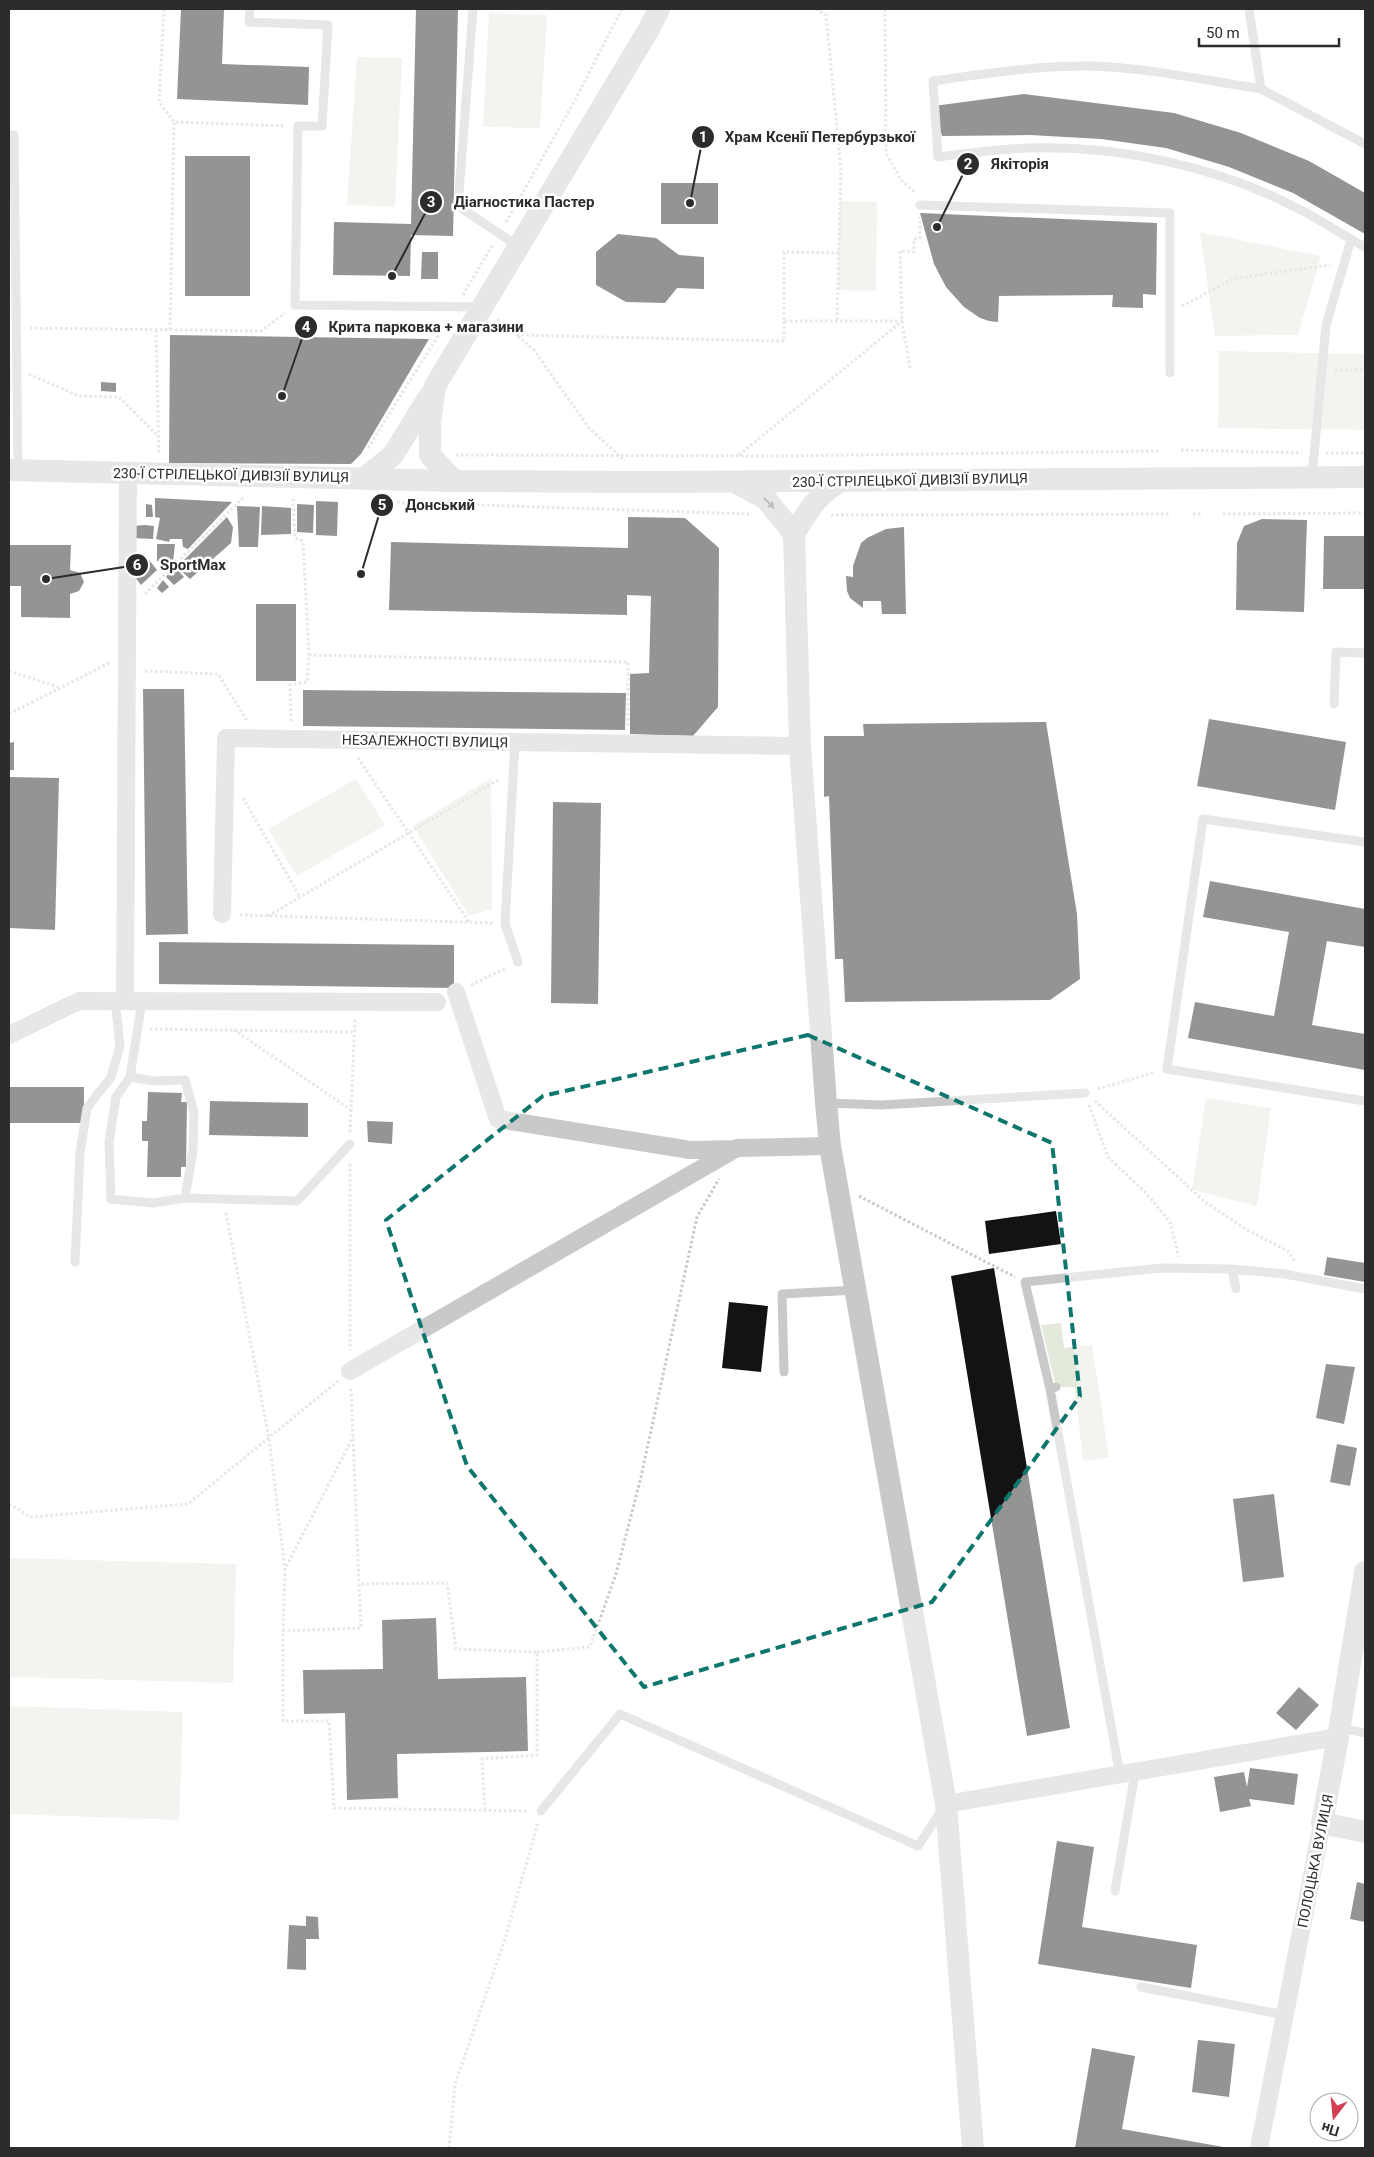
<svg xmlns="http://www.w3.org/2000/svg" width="1374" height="2157" font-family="Roboto,sans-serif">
	<rect width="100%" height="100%" fill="#fff"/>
	<path fill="#e3e9db" d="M489,13l58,2 -7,113 -57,-1z
		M357,57l45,1 -7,149 -48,-2z
		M840,201l37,1 -1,89 -38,-1z
		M1200,232l121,24 -23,79 -83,1z
		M9,238l2,154h-2z
		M1219,351l146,3v76l-147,-2z
		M491,778l1,131 -23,7 -56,-90z
		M356,779l29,46 -88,51 -29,-47z
		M1206,1098l65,10 -14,98 -65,-16z
		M1061,1323l3,25 28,-3 17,112 -26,4 -8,-74h-19l-15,-62z
		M9,1558l227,6 -3,119 -224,-6z
		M9,1706l174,6 -4,108 -170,-6z"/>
	<path fill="#131313" d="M181,9h43l-2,55 87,3 -1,38 -131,-6z
		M416,9h42l-5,227 -42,-1 -1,41 -77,-1 1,-53 77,2z
		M1024,94l150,19 67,20 68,28 56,32v41l-72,-41 -64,-26 -63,-19 -65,-9 -71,-4 -88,1 -8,-30z
		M185,156h65v140h-65z
		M661,183h57v41h-57z
		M920,213l237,10 -1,72 -13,-1v14l-31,-1 1,-12 -114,1 -1,26 -9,-1 -9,-3 -16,-11 -18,-20 -12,-23z
		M618,234l38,4 23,17 25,2v32l-27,-1 -12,15 -39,-1 -30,-17v-33z
		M422,252h16v27h-17z
		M170,335l259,4 -68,115 -10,10 -182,-1z
		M101,382l15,1v9l-15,-1z
		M155,498l77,4 -44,47 -5,-2 -1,-8h-12l-1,3 -13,-3 4,-21 -5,-1z
		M316,501l22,1 -1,34 -21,-1z
		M146,504l6,1 1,12h-7z
		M297,504l17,1 -1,28 -16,-1z
		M237,506l23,1 -2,40h-19z
		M262,506l29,2v26l-30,1z
		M227,517l6,10 -2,16 -41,36 -13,-12z
		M628,517l57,1 34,30 -1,159 -25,29 -63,-2v-60l19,-1 2,-77 -24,-1v20l-238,-5 2,-68 237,6z
		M1262,519l45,1 -3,92 -68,-2 1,-67 7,-17z
		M145,525l9,1 -1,13 -21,-1 -1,-12z
		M904,527l2,87h-24l-1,-13h-18v7l-13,-10 -3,-7 -1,-15 7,1v-11l8,-23 6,-5 19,-9z
		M1324,536h41v53h-42z
		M157,544h18l-2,18 -16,-1z
		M9,545h62l-1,25 10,3 4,9 -5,9 -9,3v24l-49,-1v-31h-12z
		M146,556l11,14 -16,15 -10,-13z
		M174,566l10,11 -10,8 -8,-8z
		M163,580l6,7 -7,6 -5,-5z
		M256,604h40v77h-40z
		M143,689h41l4,245 -42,1z
		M303,690l323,3 -1,37 -322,-4z
		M1209,719l137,23 -11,68 -138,-24z
		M1046,722l31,192 3,65 -30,21 -205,2 -2,-43h-8l-6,-163 -5,1v-61h40l-1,-12z
		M14,742v28h-5v-27z
		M9,777l50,1 -4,152 -46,-2z
		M553,802l48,1 -3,201 -47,-1z
		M1210,881l155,28v38l-38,-6 -15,84 53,9v36l-177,-32 7,-36 79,14 15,-84 -86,-15z
		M159,942l295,3v43l-295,-4z
		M9,1087h75v36h-75z
		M148,1092l34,1 -1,9h6l-1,65h-5v10h-34l1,-36h-6v-20h5z
		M210,1101l98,2v34l-99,-2z
		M367,1121l26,1 -1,22 -24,-2z
		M1056,1211l5,33 -72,10 -4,-33z
		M1327,1257l38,6v19l-41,-7z
		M994,1268l76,460 -43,8 -76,-460z
		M729,1302l39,4 -7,66 -39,-4z
		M1326,1364l29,3 -11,57 -28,-6z
		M1337,1444l20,4 -7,38 -20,-4z
		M1274,1494l10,83 -41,5 -10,-83z
		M436,1618l2,61 88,-2 2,74 -131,3 1,44 -51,2 -2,-87 -41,1 -1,-44 80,-1 -1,-49z
		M1299,1687l20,18 -23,25 -20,-17z
		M1250,1768l48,6 -4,31 -45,-6 2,7 -31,6 -6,-35 30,-5 3,15z
		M1057,1841l37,6 -12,80 115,18 -6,43 -153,-24z
		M1357,1882l8,2v38l-15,-3z
		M306,1916l12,1 1,22h-13v31l-19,-1 2,-44 17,1z
		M1198,2040l37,4 -6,53 -37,-5z
		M1092,2048l43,8 -13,73 107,19h-154z"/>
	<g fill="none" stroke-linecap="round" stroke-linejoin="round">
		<path stroke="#c9c9c9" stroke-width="3" stroke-dasharray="2.5 2.5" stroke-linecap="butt" d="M164,9l-5,93 15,20
			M816,9l10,6 15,155 -4,152
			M885,9l1,144 15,27 14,12
			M506,222l68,-120 48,-93
			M839,253l-55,-1v69h118
			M463,295l30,-51
			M1182,306l53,-28 95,-13
			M497,319l20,16 259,6h8v-20
			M30,328l231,3 24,-18
			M156,330l3,124
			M170,330l4,-208 111,4
			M518,336l16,14 55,78 36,33
			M910,368l-8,-47 -2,-70 14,1v-13l6,-1v-21
			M1335,370h30
			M29,374l50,22 40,1 40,40
			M368,448l80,-128
			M1181,450l121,3
			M1326,453h39
			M456,455l323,1 379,-5
			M739,455l163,-134
			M392,502l358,12
			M1193,514h10
			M1223,514l142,-1
			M831,515l339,-1
			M145,594l99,-97
			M309,655l319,7v66
			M9,671l49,16
			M145,671l73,3 29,47
			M9,714l102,-52
			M291,721l-1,-36 17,-3 2,-27 -6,-114 -8,-3 -2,-39
			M358,758l111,164
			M243,798l57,99
			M240,915l253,8
			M268,916l232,-137
			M471,985l35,-17
			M150,1029l204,3
			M234,1030l117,80
			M1098,1089l58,-17
			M1095,1101l110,101 44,29 39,20 7,11
			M1089,1105l19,52 38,36 24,29 9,35
			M350,1132l5,-113
			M350,1164v186
			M859,1196l156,81
			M226,1213l43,225 16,131
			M351,1389l8,195
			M9,1504l22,13 157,-13 150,-123
			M283,1631l2,-62 68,-132
			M537,1652l53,-5 26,-73 25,-97 56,-260 22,-38
			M485,1810l-3,-51 55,-4v-103l-81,-3 -9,-66 -88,1 2,44 -78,3v90h46l5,87 195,3
			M449,2148l6,-64 50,-145 33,-117"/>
		<path stroke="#c9c9c9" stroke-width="9" d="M250,9l-1,13 79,3 -6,101h-24l-3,179 184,2
			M473,9l-15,197 60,40
			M1249,9l12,80 104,55
			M1261,89c-56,-9 -113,-21 -170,-23 -53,-1 -106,8 -158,15l5,76c30,-4 61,-8 91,-9 87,-3 186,18 264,58 25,12 48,28 72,41
			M9,135h5l4,334
			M920,205l250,8v160
			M1312,476l14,-151 25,-85
			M1334,704l2,-52 29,1
			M515,741l-10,183 13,38
			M1365,842l-162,-23 -36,250 198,32
			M130,1077l24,4 31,-1 9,33 -1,37 -8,48 -32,5 -42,-4 -2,-57 7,-45 14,-20 12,-76
			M827,1103l54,2 204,-12
			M185,1198l112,3 53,-57
			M75,1262l5,-109 7,-45 24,-31 9,-31 -5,-45
			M1236,1289l-4,-20 53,5 80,15
			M784,1372l-2,-78 74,-4
			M1056,1387l-6,2 70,386
			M1050,1389l-25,-107 136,-14 71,1
			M1341,1728l24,5
			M541,1811l79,-97 298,132 23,-35
			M1115,1891l20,-118
			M1141,1987l144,28"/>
		<path stroke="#c9c9c9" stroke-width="18" d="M222,914l4,-176 574,8
			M456,992l42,127 192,31 44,-1
			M125,1001l3,-527
			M9,1035l70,-34 358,1
			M350,1371l387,-223 93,-2
			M946,1804l392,-67
			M1259,2148l63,-325"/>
		<path stroke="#c9c9c9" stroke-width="22" d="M9,470l445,11 194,1 717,-5
			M365,478l28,-23 37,-60
			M454,481l-24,-26v-32l5,-37 214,-357 10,-20
			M839,482c-22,13 -32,30 -45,52l6,212 26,357 4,43 116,658 27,344
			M737,483l29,16 28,35
			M1365,1572l-27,165 -16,86 43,9"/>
	</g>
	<defs><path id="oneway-solid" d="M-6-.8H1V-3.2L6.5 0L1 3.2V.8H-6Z" transform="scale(1.25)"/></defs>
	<use fill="#737373" href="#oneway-solid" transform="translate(769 503) rotate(45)"/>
	<path d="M0 0H1374V2157H0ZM808,1035l244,108 28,253 -148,206 -288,85 -177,-221 -81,-246 157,-124z" fill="#fff" fill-opacity=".55" fill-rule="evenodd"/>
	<path fill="none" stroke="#0f766e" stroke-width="4" stroke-dasharray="10 6" stroke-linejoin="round" d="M808,1035l244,108 28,253 -148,206 -288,85 -177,-221 -81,-246 157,-124z"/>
	<g text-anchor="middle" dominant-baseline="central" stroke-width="5" stroke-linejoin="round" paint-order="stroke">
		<g font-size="14" fill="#2c2c2c" stroke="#fff">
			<text transform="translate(231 475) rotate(1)">230-Ї СТРІЛЕЦЬКОЇ ДИВІЗІЇ ВУЛИЦЯ</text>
			<text transform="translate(910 480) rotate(-1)">230-Ї СТРІЛЕЦЬКОЇ ДИВІЗІЇ ВУЛИЦЯ</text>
			<text transform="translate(425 741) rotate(1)">НЕЗАЛЕЖНОСТІ ВУЛИЦЯ</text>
			<text transform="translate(1315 1861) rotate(-79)">ПОЛОЦЬКА ВУЛИЦЯ</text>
		</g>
	</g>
	<path fill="none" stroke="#2c2c2c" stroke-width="2" d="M690 203L703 137M937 227L968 164M392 276L431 202M282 396L306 327M361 574L382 505M46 579L137 565"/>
	<g fill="#2c2c2c" stroke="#fff" stroke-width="2">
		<circle cx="690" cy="203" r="5"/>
		<circle cx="937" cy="227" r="5"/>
		<circle cx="392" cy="276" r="5"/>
		<circle cx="282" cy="396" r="5"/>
		<circle cx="361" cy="574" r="5"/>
		<circle cx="46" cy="579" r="5"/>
		<circle cx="703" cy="137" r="12"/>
		<circle cx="968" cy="164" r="12"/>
		<circle cx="431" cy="202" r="12"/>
		<circle cx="306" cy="327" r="12"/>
		<circle cx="382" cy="505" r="12"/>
		<circle cx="137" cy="565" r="12"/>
	</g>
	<g font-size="15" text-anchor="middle" font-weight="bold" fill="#fff">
		<text x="703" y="142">1</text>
		<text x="968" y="169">2</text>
		<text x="431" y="207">3</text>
		<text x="306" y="332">4</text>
		<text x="382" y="510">5</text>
		<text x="137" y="570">6</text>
	</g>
	<g font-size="15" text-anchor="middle" font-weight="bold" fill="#2c2c2c" stroke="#fff" stroke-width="5" stroke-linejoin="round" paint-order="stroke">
		<text x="820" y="142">Храм Ксенії Петербурзької</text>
		<text x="1020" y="169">Якіторія</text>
		<text x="524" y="207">Діагностика Пастер</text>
		<text x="426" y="332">Крита парковка + магазини</text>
		<text x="440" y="510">Донський</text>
		<text x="193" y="570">SportMax</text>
	</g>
	<rect width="1374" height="2157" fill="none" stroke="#2c2c2c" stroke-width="20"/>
	<g transform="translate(1334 2117) rotate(196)"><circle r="24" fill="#ffffff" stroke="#ababab"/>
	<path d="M0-4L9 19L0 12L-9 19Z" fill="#d33e51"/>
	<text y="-8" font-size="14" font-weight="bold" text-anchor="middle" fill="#2c2c2c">Пн</text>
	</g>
	<path d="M1199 38v8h140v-8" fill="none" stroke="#2c2c2c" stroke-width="2.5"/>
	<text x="1206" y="38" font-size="15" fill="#2c2c2c" stroke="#ffffff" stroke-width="4" paint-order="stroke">50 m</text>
</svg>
